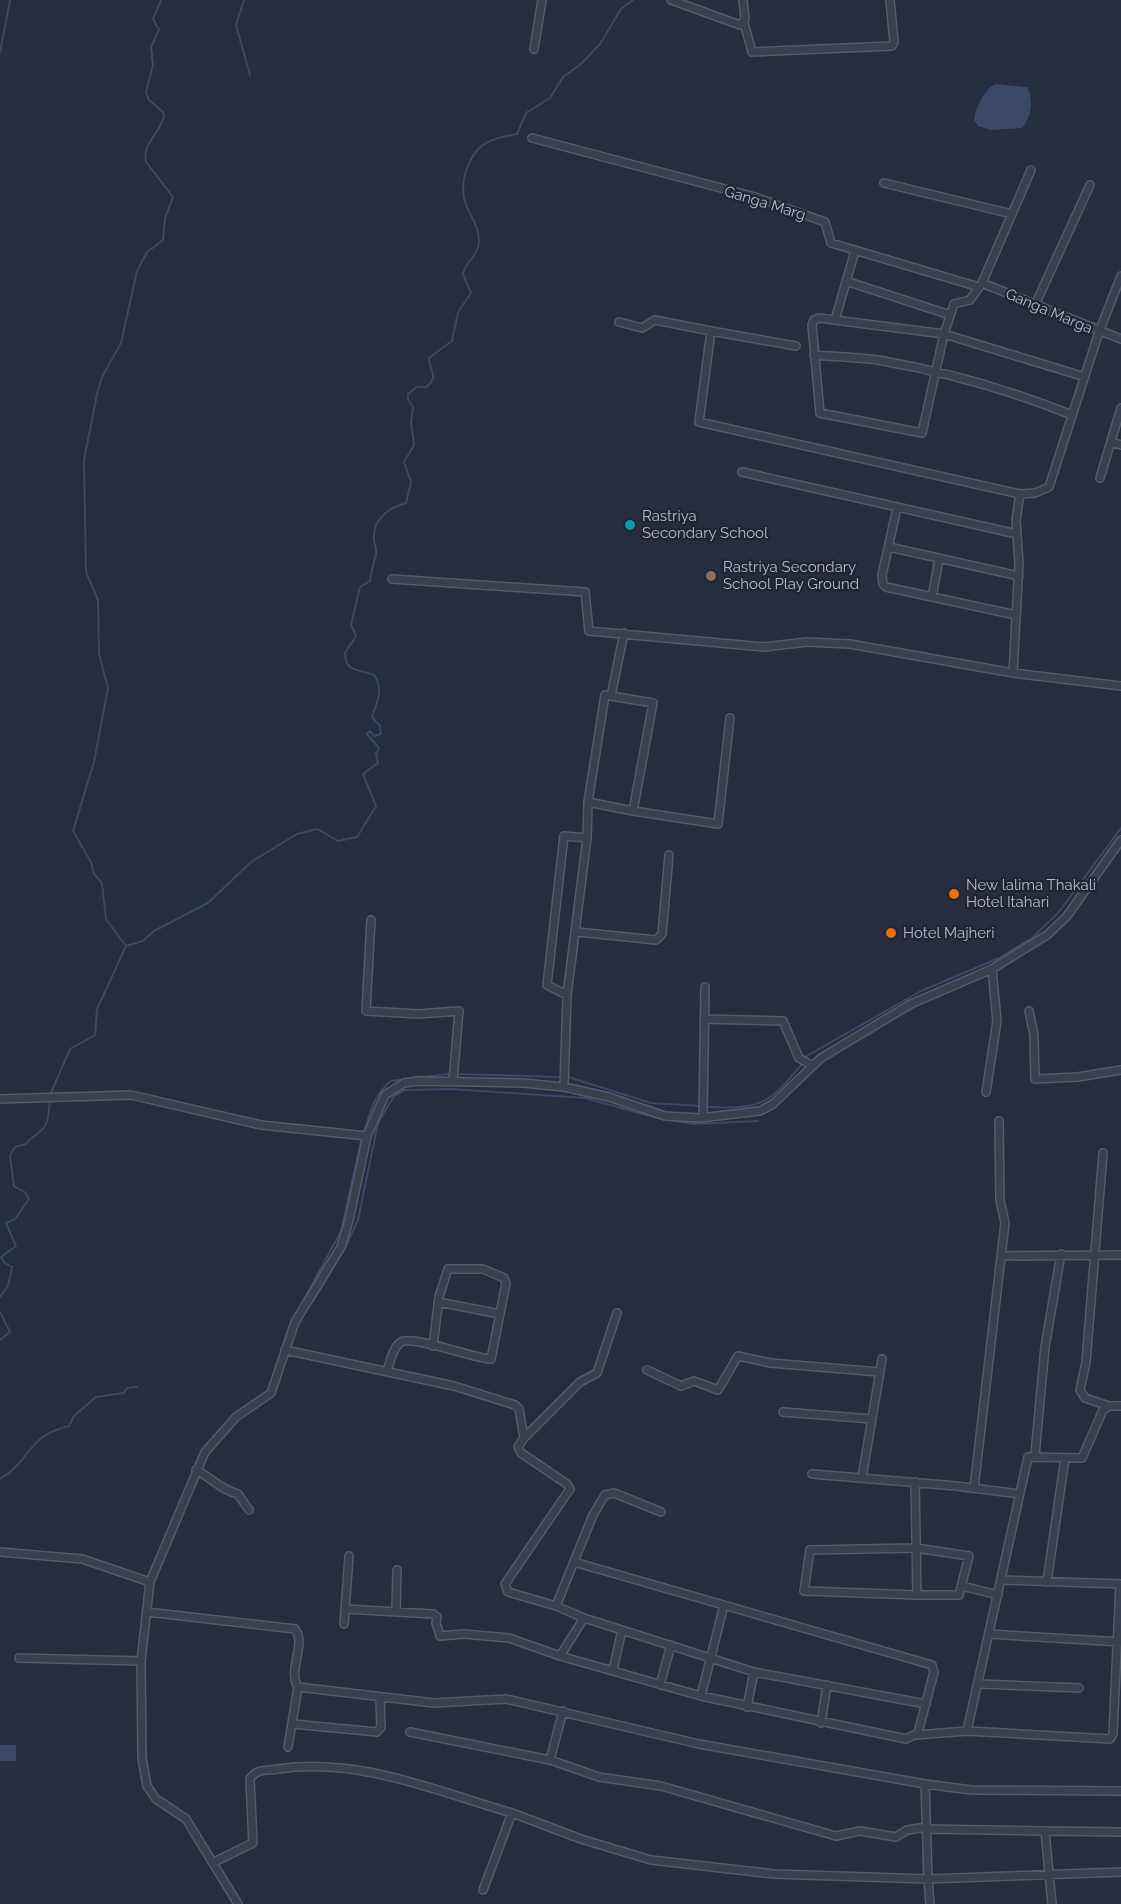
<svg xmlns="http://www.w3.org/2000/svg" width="1121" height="1904" font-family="Raleway,sans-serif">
	<rect width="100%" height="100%" fill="#262d40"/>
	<path fill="#3c4868" d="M996,84l31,3c7,14 4,30 -5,41l-31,2 -13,-4 -4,-6c1,-11 11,-33 22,-36z
		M0,1745h16v16h-16z"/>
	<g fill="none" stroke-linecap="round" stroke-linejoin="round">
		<path stroke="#3c4868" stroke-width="2" d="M244,0l-8,25 14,50
			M0,53l10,-53
			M126,946l-20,-27 -4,-36 -8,-9 -3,-12 -18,-31 21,-69 14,-74 -9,-34 -1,-54 -12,-28 -2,-112 13,-66 5,-17 19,-34 16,-72 10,-19 16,-12 2,-22 8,-21 -27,-35c-4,-20 15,-29 18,-46l-1,-4 -14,-12 -3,-8 7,-27 -2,-18 8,-17 -6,-11 8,-19
			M805,1057l116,-66 78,-33 33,-20 27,-26 62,-84
			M458,1074l102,3
			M568,1077l83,26 50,3
			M50,1095l20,-46 25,-14 2,-26 29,-63 17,-5 11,-10 54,-28 43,-41 46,-28 20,-5 21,12 19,-4 19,-31 -13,-32 15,-11 -2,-9 3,-6 -12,-14 3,-3 4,5 7,-2 -1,-8 -8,-9c5,-15 12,-28 2,-42 -14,-6 -29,-2 -29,-22l11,-17 -5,-11 9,-38 10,-6c1,-10 4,-18 6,-27 1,-5 -2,-10 -2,-14 -2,-20 15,-33 32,-37l5,-21 -7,-20 10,-17 -3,-23 2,-15 -5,-7v-6l9,-7h9c14,-10 3,-16 3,-29l23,-17 6,-29 13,-19 -8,-19c2,-12 16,-19 16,-33 0,-15 -9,-25 -14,-39 -6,-20 4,-52 25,-61 8,-4 18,-5 27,-7l9,-21 24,-15 13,-21 18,-13 19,-20 21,-35 12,-9
			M707,1107c54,2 60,-1 95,-43
			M364,1132c6,-19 11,-39 27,-51l57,-7
			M0,1297l8,-11 4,-19 -7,-4 -4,-6 15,-11 -10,-23 9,-4 14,-20 -3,-6 -12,-7 -4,-30 5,-9 11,-3c5,-8 14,-10 19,-18 4,-6 4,-18 5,-26
			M313,1301l31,-51 14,-30 20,-97 16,-27 11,-6 46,-1 134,9 72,20 37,6 64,-3
			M301,1305l40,-74 20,-90
			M0,1312l10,20 -10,8
			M0,1479c32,-19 26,-43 69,-53l5,-10 22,-19 28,-4 3,-5 10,-1"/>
		<g stroke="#555b6a" stroke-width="10">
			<path id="minor" d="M671,0l69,25 5,-6 -2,-19
				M744,23l8,29 140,-6 2,-4 -4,-42
				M534,49l8,-49
				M532,138l223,59 70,25 6,21 148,44
				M1031,170l-49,113 -12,17 -16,4 -10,30 -22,99 -102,-20 -8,-88 2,-5 5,-2 125,16 141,43
				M884,183l128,31
				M846,281l104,34
				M982,283l139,56
				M1035,305l55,-120
				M835,320l20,-69
				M619,322l23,6 13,-8 56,11
				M796,346l-85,-15 -12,91 321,72 15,-1 14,-6 50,-155 22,-56
				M814,355c23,2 47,2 69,6 64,11 129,30 189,54
				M1111,442l10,3
				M742,472l275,62
				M1100,478l21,-70
				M897,508l-15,67 1,9 3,3 130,28
				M889,547l130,29
				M392,579l193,13 4,39 175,16 43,-5 43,2 163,29 108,13
				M932,597l7,-38
				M1013,673l6,-110 -3,-43 4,-26
				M611,696l13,-63
				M633,811l85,13 12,-106
				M587,838l1,-36 17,-107 48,8 -20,108 -45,-9
				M371,920l-5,91 53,3 40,-3 -6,70
				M577,932l79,8 6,-6 7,-79
				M1029,1011l5,24 1,44 43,-2 43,-7
				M704,1019l79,2 16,37 14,8
				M564,1087l3,-92 -20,-10 17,-149 23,2 -20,157
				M986,1092l11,-71 -5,-52
				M0,1099l131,-4 130,30 106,11
				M703,1118l2,-131
				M1103,1153l-17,209 -6,28 5,8 24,8
				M1001,1256l120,-1
				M438,1302l62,12
				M285,1350l169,36 61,19 4,4 5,29 -6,9 3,6 46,31 3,5 -65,95 3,8 48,14 28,12 170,54 172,32
				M647,1370l34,16 13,-5 24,9 20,-34 33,7 108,9
				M387,1371c3,-9 6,-24 14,-29 12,-7 71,16 90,17l15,-76 -2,-5 -21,-9h-35l-9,28 -6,49
				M783,1412l89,7
				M524,1438l56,-56 17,-9 20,-60
				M1035,1455l10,-108 16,-93
				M196,1470c14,7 27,21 42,24l11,16
				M812,1474l144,12 64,8
				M862,1478l20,-119
				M915,1482l2,113 -113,-4 6,-41 106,-2 53,8 -10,39h-42
				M974,1488l31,-265 -5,-23 -1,-79
				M0,1552l82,7 68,23
				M1001,1580l120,4
				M1047,1582l18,-124
				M962,1586l36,9
				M556,1606l37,-91 12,-20 9,-2 47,19
				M346,1609l87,5 4,3 -1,6 4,13 24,-2 45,4 51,18 141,40 205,43 12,-6 16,-61 -2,-7 -358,-103
				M147,1612l148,17c12,15 -8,41 3,58
				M396,1612l1,-42
				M344,1624l5,-68
				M989,1634l132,8
				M560,1656l24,-38
				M19,1658l122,3
				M613,1670l9,-40
				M978,1684l101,4
				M660,1685l11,-40
				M701,1696l23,-91
				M747,1707l7,-35
				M821,1723l6,-38
				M293,1724l84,8 4,-5 -1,-30
				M967,1731l61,-274 54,1 21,-48 6,-4h12
				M410,1732l140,28 49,17 62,9 175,50 24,-5 36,6 11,-7 20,-3
				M916,1735l51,-4 143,8 3,-5 7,-150
				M288,1747l10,-60 136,16 72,-4 193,45 226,40 46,6 150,1
				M550,1760l13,-49
				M925,1784l3,95 193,-7
				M928,1829l117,2 7,73
				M1045,1831l76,1
				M214,1862l39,-19 -3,-64c7,-11 17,-8 28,-10 81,-12 158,22 234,44
				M483,1890l29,-77 69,26 70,21 123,14 154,5 2,25
				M238,1904l-52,-85 -30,-20 -9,-13 -5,-28 -1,-97 9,-79 55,-130 31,-35 35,-24 24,-71 46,-75 8,-27 18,-84 18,-41 19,-12 13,-2 106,2 41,4 45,10 56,19 35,2 60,-7 13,-7 48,-46 90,-54 81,-35 55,-34 20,-19 54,-76"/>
		</g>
		<use href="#minor" stroke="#3a4050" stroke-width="7"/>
	</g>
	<circle fill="#0f9aa8" stroke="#1f2535" stroke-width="2" cx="630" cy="525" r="6"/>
	<circle fill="#8d6e63" stroke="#1f2535" stroke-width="2" cx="711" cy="576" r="6"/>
	<g fill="#e8710a" stroke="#1f2535" stroke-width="2">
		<circle cx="954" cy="894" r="6"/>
		<circle cx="891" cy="933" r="6"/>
	</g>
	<g text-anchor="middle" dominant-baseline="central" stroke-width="4.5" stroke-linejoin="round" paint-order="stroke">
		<g font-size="15" fill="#b6bbca" stroke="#1f2535">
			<text transform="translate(765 203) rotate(17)">Ganga Marg</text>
			<text transform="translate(1049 311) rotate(23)">Ganga Marga</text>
		</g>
		<g font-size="15" fill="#b6bbca" stroke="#1f2535" text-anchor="start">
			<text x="642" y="516">Rastriya<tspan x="642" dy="17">Secondary School</tspan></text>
			<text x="723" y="567">Rastriya Secondary<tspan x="723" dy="17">School Play Ground</tspan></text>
			<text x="966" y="885">New lalima Thakali<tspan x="966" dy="17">Hotel Itahari</tspan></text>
			<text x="903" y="933">Hotel Majheri</text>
		</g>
	</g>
</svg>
